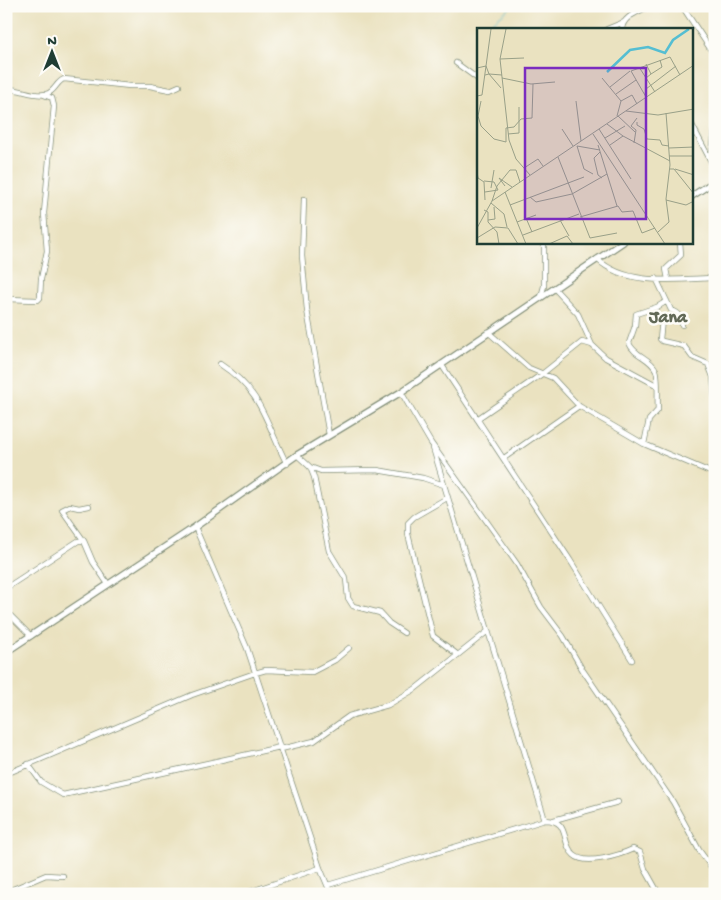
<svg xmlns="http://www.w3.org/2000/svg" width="721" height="900" font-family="'Gochi Hand',sans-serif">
	<rect width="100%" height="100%" fill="#fdfcf7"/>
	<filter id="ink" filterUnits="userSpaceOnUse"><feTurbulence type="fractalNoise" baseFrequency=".02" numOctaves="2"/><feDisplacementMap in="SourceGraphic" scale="10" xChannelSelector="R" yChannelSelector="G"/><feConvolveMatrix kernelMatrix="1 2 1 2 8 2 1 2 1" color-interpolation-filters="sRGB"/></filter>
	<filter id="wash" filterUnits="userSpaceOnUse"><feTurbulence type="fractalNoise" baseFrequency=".0096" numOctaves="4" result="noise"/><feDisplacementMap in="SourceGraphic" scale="20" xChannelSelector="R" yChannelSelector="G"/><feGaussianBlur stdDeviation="1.12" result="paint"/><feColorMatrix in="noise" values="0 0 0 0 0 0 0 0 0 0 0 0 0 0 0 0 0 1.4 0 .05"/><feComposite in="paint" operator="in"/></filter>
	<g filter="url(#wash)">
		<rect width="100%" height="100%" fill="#eae2c0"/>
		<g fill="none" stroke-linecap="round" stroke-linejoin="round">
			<path stroke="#55bed2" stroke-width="1" d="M488,26l24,-20"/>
		</g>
	</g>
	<g filter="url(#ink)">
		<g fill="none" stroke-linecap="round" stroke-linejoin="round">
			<g stroke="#84907a" stroke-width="6">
				<path id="minor" d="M682,6l33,50
					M607,29l17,-7
					M622,29c1,-13 17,-17 27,-23
					M456,63l22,16
					M6,89c14,-1 27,8 40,5 9,-2 10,-12 18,-15l66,7h20l20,4 9,-4
					M692,125l23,44
					M711,160l4,-30
					M304,199l-2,57 5,54 22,125
					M597,259c30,28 80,20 118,19
					M656,278l15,32c9,3 10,6 11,15
					M668,279l-2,-10 15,-14 -1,-13
					M554,288l24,26 14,31 14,13 50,27
					M541,297l3,-11v-44
					M6,299l32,1 2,-2 1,-19 6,-28 -3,-38 10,-107 -2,-8 -8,-3
					M662,320l-2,19 2,2 22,5 8,11 16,7 5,13 2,22
					M488,332l41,36 24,10 26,28 65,38 71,30
					M220,364c43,28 45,58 67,100
					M441,364l129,196 62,100
					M401,392l30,51 86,121 24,43 22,29 19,33 91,133 26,48 16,22
					M477,419l65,-45 40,-32 10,3
					M644,444l5,-24 9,-10c-1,-9 1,-33 -2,-40 -6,-13 -22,-14 -27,-27l6,-17 1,-12 21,-7 10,-6
					M433,448l112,372
					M297,455l13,12 11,4 56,-1 46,8 21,7
					M504,458l75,-52
					M310,467l4,10 15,74 17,28 2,19 5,8 27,7 9,10 15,10
					M447,498l-33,19 -6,6v11l25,102 25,19
					M195,527l52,121 73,220 11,26
					M84,541l-22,-31 8,-4 9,2 10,-2
					M6,588l72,-47h6l9,21 15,22
					M6,611l25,25
					M281,749l33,-8 35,-25 39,-11 27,-16 73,-58
					M28,764l13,18 22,13 217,-48
					M6,774l186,-79 63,-22 11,-3 46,2 23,-12 14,-12
					M554,820l64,-18
					M328,885l217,-65c26,0 15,23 29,35 12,11 46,0 59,-6l7,3 5,17 14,25
					M6,892l40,-17 17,1
					M243,894l77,-26"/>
			</g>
			<g stroke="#84907a" stroke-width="8">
				<path id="major" d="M692,196l23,-15
					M6,652l189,-125 102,-72 104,-63 222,-150"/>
			</g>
			<use href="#minor" stroke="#fff" stroke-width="4.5"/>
			<use href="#major" stroke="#fff" stroke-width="5.5"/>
		</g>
	</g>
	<g text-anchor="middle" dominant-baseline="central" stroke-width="5" stroke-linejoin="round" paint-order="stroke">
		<g font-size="18" font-weight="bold" fill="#626957" stroke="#fdfcf7">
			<text x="668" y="318">Jana</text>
		</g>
	</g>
	<g transform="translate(477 28)">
		<rect width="216" height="216" fill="#eae2c0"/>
		<path fill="none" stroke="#55bed2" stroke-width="2.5" d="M130,44l23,-22 18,-3 17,6 8,-13 16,-11"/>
		<path fill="none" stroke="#99a088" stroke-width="1" d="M14,1l-5,37 3,8 13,1M29,1l-6,30 9,81 7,19 14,16M23,31l24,-1M162,39l16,25M0,40l9,-2 -4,29 -5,1M174,46l11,-7 -2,-7M8,47l4,-1 12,14M25,50l29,6 24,-2M125,50l19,23 -4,15M169,50l5,-4 -5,-10M133,59l20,-16M139,66l20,-14M168,66l1,-5 30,-23M169,69l-15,-26 39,-14 10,18M4,73l-3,15 3,10 13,13 12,3v-14l8,-1 7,-8 11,-1 1,-34M99,73l5,40M144,73l11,-6 5,9M149,83l32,4 36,-6M141,88l17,16M160,94v3l7,4 3,10 13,1 2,5 7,1M130,96l16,12 47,25M85,101l11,17M122,101l32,50M31,106l11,-1v-26M116,106l72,110M128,110l20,-12M157,115l2,-13 -5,-4 6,-8M121,117l19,61M133,117l13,-9M100,118l7,23 9,5M100,118l23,4M192,120l25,-1M123,124l-6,6 4,17 4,3M192,128h25M81,129l32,81 27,-5M47,140l14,-9 5,7M193,141h4l20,25M198,141l19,6M0,144l1,6 6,4 1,18M7,153l10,1 4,8 -13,2M28,158l-6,-8 13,9M14,160l3,-18M28,164l21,52M95,166l35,-20M53,169l6,5 36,-8M189,172l20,5 8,-4M15,173l5,-15 13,-16h6l4,12M14,175l13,11 3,13M33,177l74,-28M7,182l4,2v10l9,10 2,12M103,189l38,-11 4,6 11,-1 9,22 13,-5M49,190l6,14M11,192l7,-1 -1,-12M83,192l9,16M40,194l19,-7M0,200l15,-27 202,-136M181,204l11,-10 -3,-23 4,-34 -4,-52M46,207l56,-21M0,210l18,-11 13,1 10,16M72,216l18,-8 6,8"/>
		<path fill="#7b2cbf" fill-opacity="0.15" stroke="#7b2cbf" stroke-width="2.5" d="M48,40h121v151h-121z"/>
		<rect width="216" height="216" fill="none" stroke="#1f3d34" stroke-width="2.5"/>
	</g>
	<rect width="721" height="900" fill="none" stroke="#fdfcf7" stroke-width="25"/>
	<g transform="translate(52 52)" stroke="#fdfcf7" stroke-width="4" paint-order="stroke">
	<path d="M0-4L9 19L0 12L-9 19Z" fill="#1f3d34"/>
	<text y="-8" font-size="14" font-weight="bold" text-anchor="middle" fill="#1f3d34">N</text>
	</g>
</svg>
